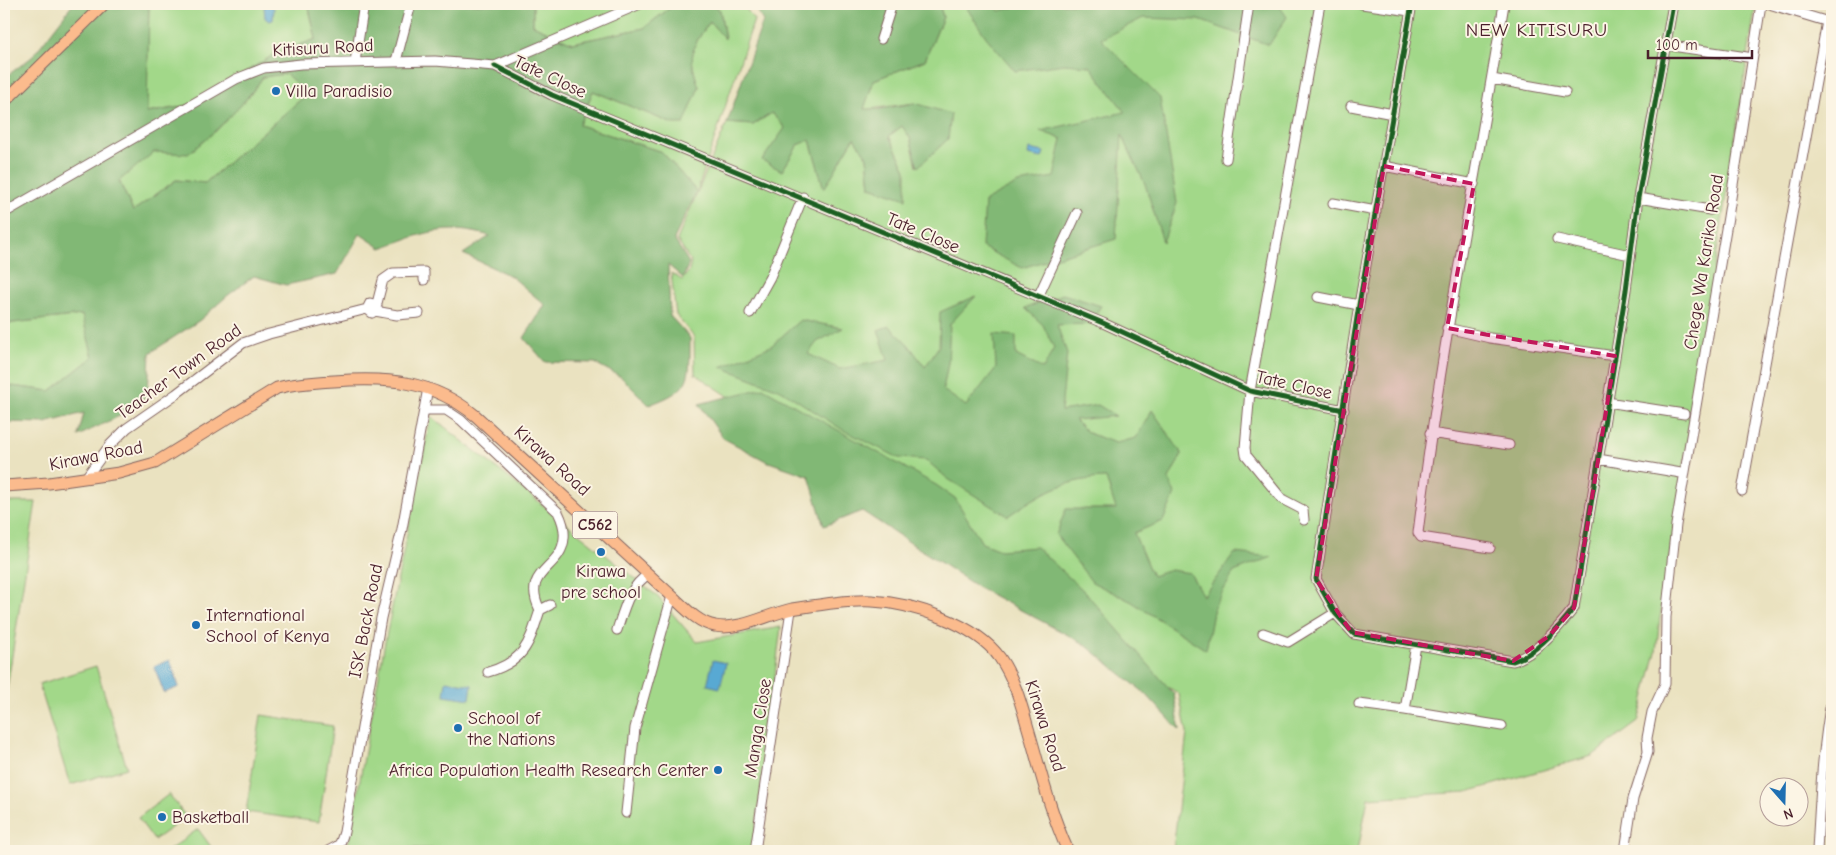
<svg xmlns="http://www.w3.org/2000/svg" width="1836" height="855" font-family="'Comic Neue',sans-serif">
	<rect width="100%" height="100%" fill="#fcf5e5"/>
	<filter id="ink" filterUnits="userSpaceOnUse"><feTurbulence type="fractalNoise" baseFrequency=".02" numOctaves="2"/><feDisplacementMap in="SourceGraphic" scale="10" xChannelSelector="R" yChannelSelector="G"/><feConvolveMatrix kernelMatrix="1 2 1 2 8 2 1 2 1" color-interpolation-filters="sRGB"/></filter>
	<filter id="wash" filterUnits="userSpaceOnUse"><feTurbulence type="fractalNoise" baseFrequency=".0096" numOctaves="4" result="noise"/><feDisplacementMap in="SourceGraphic" scale="20" xChannelSelector="R" yChannelSelector="G"/><feGaussianBlur stdDeviation="1.12" result="paint"/><feColorMatrix in="noise" values="0 0 0 0 0 0 0 0 0 0 0 0 0 0 0 0 0 1.4 0 .05"/><feComposite in="paint" operator="in"/></filter>
	<g filter="url(#wash)">
		<rect width="100%" height="100%" fill="#eae2c0"/>
		<path fill="#a2d889" stroke="#767c5a" d="M149,4h159l8,35 -39,14 -87,52 -44,8z
			M533,4h142l-31,24 -72,15 -39,-18z
			M712,4h31l11,16 -57,172 -35,-40 -83,-27 14,-34 80,33 26,-37c-11,-31 -9,-39 11,-65l15,16 -5,-28z
			M939,4h817l-96,614 -4,34 -18,70 -46,34 -125,36 -99,6 -10,53h-185l14,-118 -8,-39 -484,-320 -1,-37 -18,-22 -5,-42 11,7 7,-9 2,-9 -14,-22 50,-117 26,2 19,-13 13,16 -3,43 16,-26 12,-5 14,48 30,-50 13,19 3,30 15,4 21,-21 -17,-34 13,-10 8,11 7,29 -3,-63 -51,7 11,-30 51,-20 18,-43z
			M286,73l21,21 -102,89 -29,-3 -43,31 -14,-31 35,-28 61,-20 35,-37 13,-18z
			M82,315l11,42 -43,34 -46,-6v-61z
			M431,416l225,179 41,47 84,-15 -28,224h-406l38,-209z
			M4,502h32l-32,205z
			M96,666l31,102 -57,17 -31,-101z
			M261,715l72,11 -14,96 -73,-10z
			M169,794l17,23 -32,23 -16,-22z
			M198,829l14,19 -4,3h-40z"/>
		<path fill="#81b875" stroke="#666c50" fill-rule="evenodd" d="M73,4h76l-2,109 43,-8 87,-52 39,-14 -8,-35h225v21l39,18 72,-15 31,-24h37l8,6 5,29 -15,-17c-20,26 -22,34 -11,65l-15,37h-11l-80,-33 -14,34 83,27 35,40 -23,47 15,24 -6,15 -15,-13 2,51 20,22c0,43 2,51 -41,67l-28,-28 -26,-14 -50,-1 -21,-24 21,-33 -34,-29 -48,-22 27,-18c-45,-13 -66,-3 -109,12l-21,-14 -23,40 -51,11 -32,-9 -27,20 -27,24 -50,33 -2,41 -18,17 -52,25 6,-23 -39,10 -41,-1v-37l46,6 43,-34 -11,-42 -78,9v-246l28,-21zM286,74l21,20 -102,89 -29,-3 -43,31 -14,-30 35,-29 34,2c29,-23 54,-47 75,-77z
			M752,4h187l4,13 -18,43 -51,20 -10,29h16l35,-6 36,11 -3,25 -30,28 -8,-29 -8,-12 -13,10 17,34v29l-36,-12 -3,-30 -13,-19 -30,51 -14,-49 -12,5 -16,26 -20,-11 23,-32 -13,-15 -19,12 -26,-2 36,-102z
			M964,4h30l5,7 28,-7h251l9,13 -18,28 -70,-25 -56,-2 -42,21 59,59 17,105 -14,39 -18,-58 -23,-49 -6,104 -94,29 -40,-21 3,-46 33,-18 36,-6 8,-38 -22,-8 85,-19 -35,-46 -26,-2 -49,7 -29,-34z
			M1063,294l38,12 -12,18 -32,1 10,28 -6,58 37,-6 18,11 -41,4 13,13 28,10 20,-5 16,-28 30,44 -13,25 6,15 -12,27 -29,12 18,43 19,-6 19,3 13,23 32,-43 37,4 -38,15 -20,35 -8,43 -74,-48 -40,-20 -36,-47 10,-26h50l-10,-31c-41,1 -65,15 -98,38l-60,-37 -22,-19 -27,-2 -56,-28 -62,-40 -60,-23 50,-21 29,-26 43,8 -26,14 -9,12 32,15 48,-9 -10,-30 11,-4 19,18 17,23 14,-21 1,-34 36,-16 -26,28 -2,39 -5,27 23,16 30,-38 -2,-34 22,2v19l27,14 11,-21 -11,-23 -18,-17z
			M763,388l173,97 19,13 27,45 18,7 36,-3 49,45 89,102 6,37 -34,-37 -63,-51 -104,-55 -117,-77 -38,15 -15,-50 -43,-15 -43,-23 -24,-34z
			M409,848l35,1 -1,2h-36z"/>
		<path fill="#58a9d3" stroke="#51647f" d="M269,5l5,3 -1,12 -4,1 -4,-3 -1,-12z
			M1029,149l15,3 -2,6 -14,-3z
			M170,660l9,27 -15,6 -10,-27z
			M713,660l13,3 -6,25 -13,-3z
			M446,681l26,4 -2,14 -26,-4z"/>
	</g>
	<g filter="url(#ink)">
		<g fill="none" stroke-linecap="round" stroke-linejoin="round">
			<g stroke="#82635f" stroke-width="11">
				<path id="minor" d="M1362,4l48,7
					M1412,4l-53,301 -43,274 19,34 19,21 159,27c22,-6 47,-35 61,-53l52,-318 12,-92 35,-194
					M1769,4l63,19
					M1830,22l2,-14
					M881,39l11,-35
					M1665,45l82,12
					M396,61l15,-57
					M355,62l9,-58
					M495,66l57,29 551,228 147,68 94,19
					M1492,79l73,13
					M1351,106l42,8
					M1226,159l23,-155
					M1384,166l90,18
					M1638,198l72,12
					M1333,203l43,8
					M4,213l232,-134 28,-11 37,-4 134,-3 60,5 145,-62
					M1557,239l73,16
					M1038,297l39,-84
					M1318,297l41,8
					M377,305l-7,-2 -3,6 5,4 3,-2 8,-31 10,-7 31,-1v8
					M375,311l22,4 22,-2
					M750,313l20,-36 33,-80
					M1447,328l43,10 125,18
					M1607,402l77,12
					M424,410h22l15,10 97,92c4,8 7,17 6,26 -2,32 -44,31 -24,72
					M1430,433l79,12
					M1598,459l83,14
					M87,476l23,-31 17,-17 49,-34 67,-51 26,-9 98,-25
					M1742,491l85,-470
					M1304,520l-1,-10 -21,-11 -36,-44 -1,-7 5,-57 70,-387
					M1490,548l-69,-11 -3,-4c22,-178 57,-353 86,-529
					M617,630c7,-21 12,-44 32,-56
					M1263,633l25,9 47,-29
					M1416,645l-11,65 97,16
					M488,672c37,-11 41,-28 52,-62l10,-5
					M1359,704l46,6
					M626,813l9,-85 37,-132
					M328,851c12,-7 11,-3 16,-19l37,-214 21,-89 26,-141
					M755,851l36,-241
					M1625,851l8,-52 15,-47 -1,-14 5,-26 13,-28 1,-67 10,-92 52,-308 33,-213
					M1817,851c3,-52 5,-103 15,-154"/>
			</g>
			<g stroke="#82635f" stroke-width="13">
				<path id="major" d="M4,102l100,-98
					M4,486l45,-3 70,-10 36,-10 122,-75c19,-5 38,-6 57,-7 54,-4 98,-1 142,35l196,180c12,11 26,27 43,30 25,5 53,-12 77,-17 26,-4 54,-9 80,-8 40,2 104,23 128,57 15,22 21,46 28,70 12,41 22,84 40,123"/>
			</g>
			<use href="#minor" stroke="#fff" stroke-width="9"/>
			<use href="#major" stroke="#fbbb8d" stroke-width="11"/>
			<g stroke="#fcf5e5" stroke-width="8">
				<path id="cycleway" d="M1412,4l-53,301 -43,274 19,34 19,21 159,27c22,-6 47,-35 61,-53l52,-318 12,-92 35,-194
					M495,66l57,29 551,228 147,68 94,19"/>
			</g>
			<use href="#cycleway" stroke="#1b5e20" stroke-width="5"/>
		</g>
	</g>
	<path fill="#c2185b" fill-opacity="0.2" stroke="#c2185b" stroke-width="4" stroke-dasharray="10 6" stroke-linejoin="round" d="M1384,166l90,18 -27,144 168,28 -41,252 -25,28 -36,25 -162,-29 -35,-53z"/>
	<g fill="#1f6fb2" stroke="#fcf5e5" stroke-width="2">
		<circle cx="276" cy="91" r="5"/>
		<circle cx="601" cy="552" r="5"/>
		<circle cx="196" cy="625" r="5"/>
		<circle cx="458" cy="728" r="5"/>
		<circle cx="718" cy="770" r="5"/>
		<circle cx="162" cy="817" r="5"/>
	</g>
	<g text-anchor="middle" dominant-baseline="central" stroke-width="4" stroke-linejoin="round" paint-order="stroke">
		<rect fill="#fcf5e5" stroke="#7f5f63" stroke-width="1" x="572.5" y="511.5" width="45" height="27" rx="4"/>
		<g font-size="16" font-weight="bold" fill="#4a1f2b">
			<text x="595" y="525">C562</text>
		</g>
		<g font-size="18" fill="#4a1f2b" stroke="#fcf5e5">
			<text transform="translate(323 48) rotate(-3)">Kitisuru Road</text>
			<text transform="translate(550 77) rotate(25)">Tate Close</text>
			<text transform="translate(923 233) rotate(23)">Tate Close</text>
			<text transform="translate(1704 262) rotate(-81)">Chege Wa Kariko Road</text>
			<text transform="translate(179 372) rotate(-36)">Teacher Town Road</text>
			<text transform="translate(1294 385) rotate(13)">Tate Close</text>
			<text transform="translate(96 456) rotate(-11)">Kirawa Road</text>
			<text transform="translate(552 461) rotate(42)">Kirawa Road</text>
			<text transform="translate(366 621) rotate(-79)">ISK Back Road</text>
			<text transform="translate(1045 726) rotate(72)">Kirawa Road</text>
			<text transform="translate(758 728) rotate(-81)">Manga Close</text>
		</g>
		<g font-size="18" fill="#4a1f2b" stroke="#fcf5e5" text-anchor="start">
			<text x="286" y="91">Villa Paradisio</text>
			<text x="601" y="571" text-anchor="middle">Kirawa<tspan x="601" dy="21">pre school</tspan></text>
			<text x="206" y="615">International<tspan x="206" dy="21">School of Kenya</tspan></text>
			<text x="468" y="718">School of<tspan x="468" dy="21">the Nations</tspan></text>
			<text x="708" y="770" text-anchor="end">Africa Population Health Research Center</text>
			<text x="172" y="817">Basketball</text>
		</g>
		<g font-size="19" letter-spacing="1" fill="#4a1f2b" stroke="#fcf5e5">
			<text x="1537" y="30">NEW KITISURU</text>
		</g>
	</g>
	<rect width="1836" height="855" fill="none" stroke="#fcf5e5" stroke-width="20"/>
	<g transform="translate(1784 802) rotate(160)"><circle r="24" fill="#fcf5e5" stroke="#b59f9b"/>
	<path d="M0-4L9 19L0 12L-9 19Z" fill="#1f6fb2"/>
	<text y="-8" font-size="14" font-weight="bold" text-anchor="middle" fill="#4a1f2b">N</text>
	</g>
	<path d="M1648 50v8h104v-8" fill="none" stroke="#4a1f2b" stroke-width="2.5"/>
	<text x="1656" y="50" font-size="15" fill="#4a1f2b" stroke="#fcf5e5" stroke-width="4" paint-order="stroke">100 m</text>
</svg>
